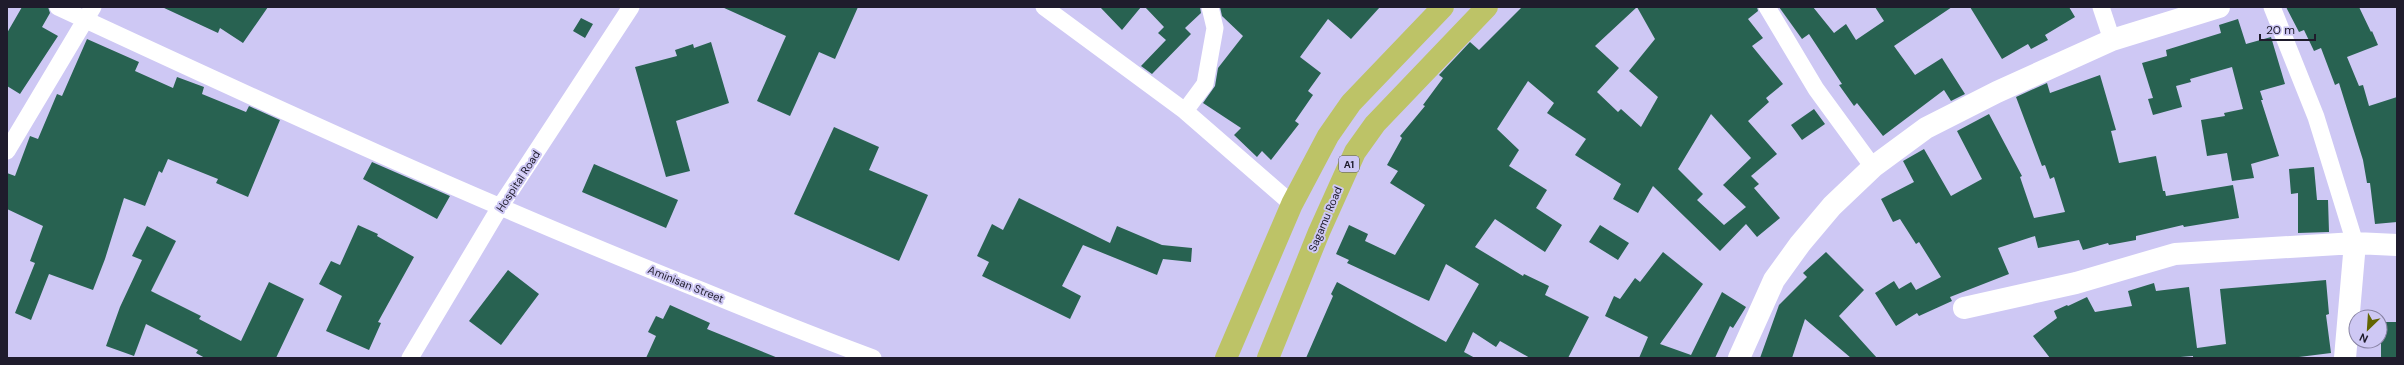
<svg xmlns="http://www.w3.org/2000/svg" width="2404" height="365" font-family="'DM Sans',sans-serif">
	<rect width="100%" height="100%" fill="#cec8f4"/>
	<path fill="#286251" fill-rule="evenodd" d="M22,7h26l2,6 -8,14 16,9 -38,58 -13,-8v-53z
		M162,7h106l-25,36 -23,-15 -2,5z
		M722,7h136l-23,52 -16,-7 -29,64 -33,-15 29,-65z
		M1100,7h41l-19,23z
		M1145,7h55l1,6 -16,15 6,6 -39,40 -11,-8 25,-26 -8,-7 6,-6z
		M1220,7h160l-29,32 -23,-20 -28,38 21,16 -13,18 5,4 -18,26 4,3 -28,36 -9,-9 -5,6 -23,-22 7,-7 -38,-25 12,-17 3,-18 25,-32 -21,-20z
		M1522,7h235l1,4 -10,8 15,19 -11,8 31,38 -17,14 3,4 -21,19 29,33 -26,22 8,8 -5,4 26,30 -23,19 -11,-13 -26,27 -67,-65 -15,27 -25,-14 8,-15 -46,-29 11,-16 -39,-26 7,-10 -26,-22 -31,48 22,21 -10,16 38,24 -11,18 26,17 -17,27 -50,-33 -20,28 48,29 1,-2 25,12 -4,9 44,22 -21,41h-38l-30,-17 -4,6 -23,-15 -9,20 11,6h-169l27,-62 -2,-2 6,-12 109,60 33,-58 -33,-20 -17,37 -82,-38 2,-3 -13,-6 13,-29 19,9 -3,7 30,14 30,-50 -35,-22 8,-12 -11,-6 15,-27 -2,-2 25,-30 -2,-1 20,-27 -4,-3 31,-33 9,8zM1637,7l18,32 -26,32 29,26 -17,30 -20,-18 -3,3 -21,-20 22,-24 -24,-22zM1711,114l40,44 -28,27 23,22 -22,18 -27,-25 6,-6 -25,-25z
		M1779,7h34l21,26 12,-9 10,16 28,-19 -9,-14h77l-58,39 21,29 27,-17 23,36 -14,7 -7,-11 -61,46 -26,-33 -3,3 -15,-21 3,-1 -33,-50 -7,5z
		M1970,7h99l6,10 -30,18 3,5 -17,9 -3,-5 -26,15z
		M2286,7h73l12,25 1,-1 6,14 -31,12 12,29 4,-1 6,21 28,-9v125l-22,2 -5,-41h-3l-4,-23 -24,-77 -4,2 -14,-37 -7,3 -10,-21 -5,2z
		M581,18l12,6 -8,14 -12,-7z
		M2238,19l8,25 25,-7 14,47 -25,7 3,9h-2l18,56 -28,8 3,14 -22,3 -5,-28 -20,3 -6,-36 24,-4 -1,-3 19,-4 -11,-42 -42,12 1,3 -15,4 6,21 -29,8 -5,-16 5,-1 -11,-35 25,-7 -1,-6 55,-17 -2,-8z
		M87,39l52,23 -4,9 38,17 4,-11 27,10 -2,7 44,18 3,-6 31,14 -32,77 -32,-14 2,-4 -50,-20 -6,14 -3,-2 -14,35 -21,-8 -19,61 -12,31 -44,-16 -18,46 -16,-7 20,-50 -5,-2 13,-35 -36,-17v-36l8,3 15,-40 8,3 19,-45 5,2z
		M711,42l18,61 -53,18 14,50 -24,6 -31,-110 42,-11 -2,-6 18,-6 1,4z
		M2100,75l16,55 -5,1 8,32 37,-7 7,35h2l1,5 67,-11 6,33 -55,9 -1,-2 -47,11v4l-27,5 -1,-2 -25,7 -4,-10 -41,8 -3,-12 -37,12 11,26 -59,23 2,4 -33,15 -2,-3 -21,13 -21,-33 19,-12 5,8 12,-7 5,8 25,-13 -22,-35 -3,2 -16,-25 -7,3 -12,-23 33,-17 -11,-21 21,-12 27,47 31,-17 -25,-48 32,-17 33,62 -2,1 14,41 31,-6 -11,-35 -4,2 -5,-14 -3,1 -26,-69 31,-14 3,10z
		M1814,109l11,15 -23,16 -11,-15z
		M834,127l45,20 -10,23 59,25 -29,66 -105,-47z
		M372,162l78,34 -13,23 -74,-40z
		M594,164l84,36 -12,28 -84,-36z
		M2314,167l3,33h11l1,32 -31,1v-40l-7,1 -2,-25z
		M1019,198l91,45 7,-17 45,19 30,3 -1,14 -28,-3 -6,16 -74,-30 -21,41 19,10 -11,23 -88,-43 7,-14 -12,-6 15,-32 11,6z
		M358,225l20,9 -1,2 37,21 -36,65 3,1 -12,27 -43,-19 16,-35 -23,-12 12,-23 9,4z
		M1600,225l29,18 -11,17 -29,-18z
		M147,226l29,15 -25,50 50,25 -2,3 42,22 28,-59 35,17 -28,59h-71l-9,-5 2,-3 -52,-26 -12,32 -28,-10 14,-39 22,-47 -10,-4z
		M1663,252l40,32 -43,60 31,11 31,-63 24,15 -13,21 -3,-2 -15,32h-76l9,-21 -43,-21 9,-20 6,3 15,-21 5,4z
		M1826,252l38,38 -25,26 38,42h-26l-46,-39 -13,39h-32l19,-53 28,-28 -4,-4z
		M508,270l31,24 -38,51 -32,-24z
		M2326,280l3,34 -3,1 5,38 -40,5h-98v-2l-25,2h-118l-17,-22 24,-18 -3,-7 13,-6 1,1 19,-9 8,15 37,-6 -4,-15 26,-8 2,8 33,-4 8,61 29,-4 -6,-55z
		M670,305l40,18 -3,6 71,29h-132l10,-22 -8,-4 8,-16 7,3z
		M2381,322h16v36h-16z"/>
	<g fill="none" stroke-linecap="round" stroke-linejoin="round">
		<path stroke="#fff" stroke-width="17" d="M58,7c213,99 426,197 645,284 56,23 113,46 170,67
			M1044,7l141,104 107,93
			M1767,7l49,82 57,78
			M2101,7l11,33
			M2272,7l44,110 39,126
			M1185,111l20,-27 10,-56 -5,-21
			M7,151l86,-144
			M410,358l90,-151 131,-200"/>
		<path stroke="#fff" stroke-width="22" d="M1964,308l112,-25 99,-29 180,-11 42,2
			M1739,358l35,-78 26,-36 32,-38 41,-39 53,-39 71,-36 115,-52 107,-33
			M2345,358l10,-115"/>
		<path stroke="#bdc367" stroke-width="22" d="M1226,358l66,-154 36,-68 23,-33 92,-96
			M1268,358l51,-126 36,-80 20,-28 112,-117"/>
	</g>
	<g text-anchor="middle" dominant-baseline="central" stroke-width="4" stroke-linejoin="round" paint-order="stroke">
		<rect fill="#cec8f4" stroke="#545068" stroke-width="1" x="1339" y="156" width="20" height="16" rx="3"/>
		<g font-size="10" font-weight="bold" fill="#1f1c2c">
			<text x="1349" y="164">A1</text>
		</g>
		<g font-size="11" fill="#1f1c2c" stroke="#cec8f4">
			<text transform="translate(518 181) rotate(-57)">Hospital Road</text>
			<text transform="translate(1325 219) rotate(-67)">Sagamu Road</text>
			<text transform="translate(686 284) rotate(22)">Aminisan Street</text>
		</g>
	</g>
	<rect width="2404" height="365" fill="none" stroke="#1f1c2c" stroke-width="16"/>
	<g transform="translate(2368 329) rotate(205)"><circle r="19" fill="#cec8f4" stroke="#8883a4"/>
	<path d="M0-3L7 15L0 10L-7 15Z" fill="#626500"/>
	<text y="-6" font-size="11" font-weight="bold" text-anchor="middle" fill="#1f1c2c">N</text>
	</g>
	<path d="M2260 34v6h55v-6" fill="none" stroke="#1f1c2c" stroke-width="2"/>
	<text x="2266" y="34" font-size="12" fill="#1f1c2c" stroke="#cec8f4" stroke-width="3" paint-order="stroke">20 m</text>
</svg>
